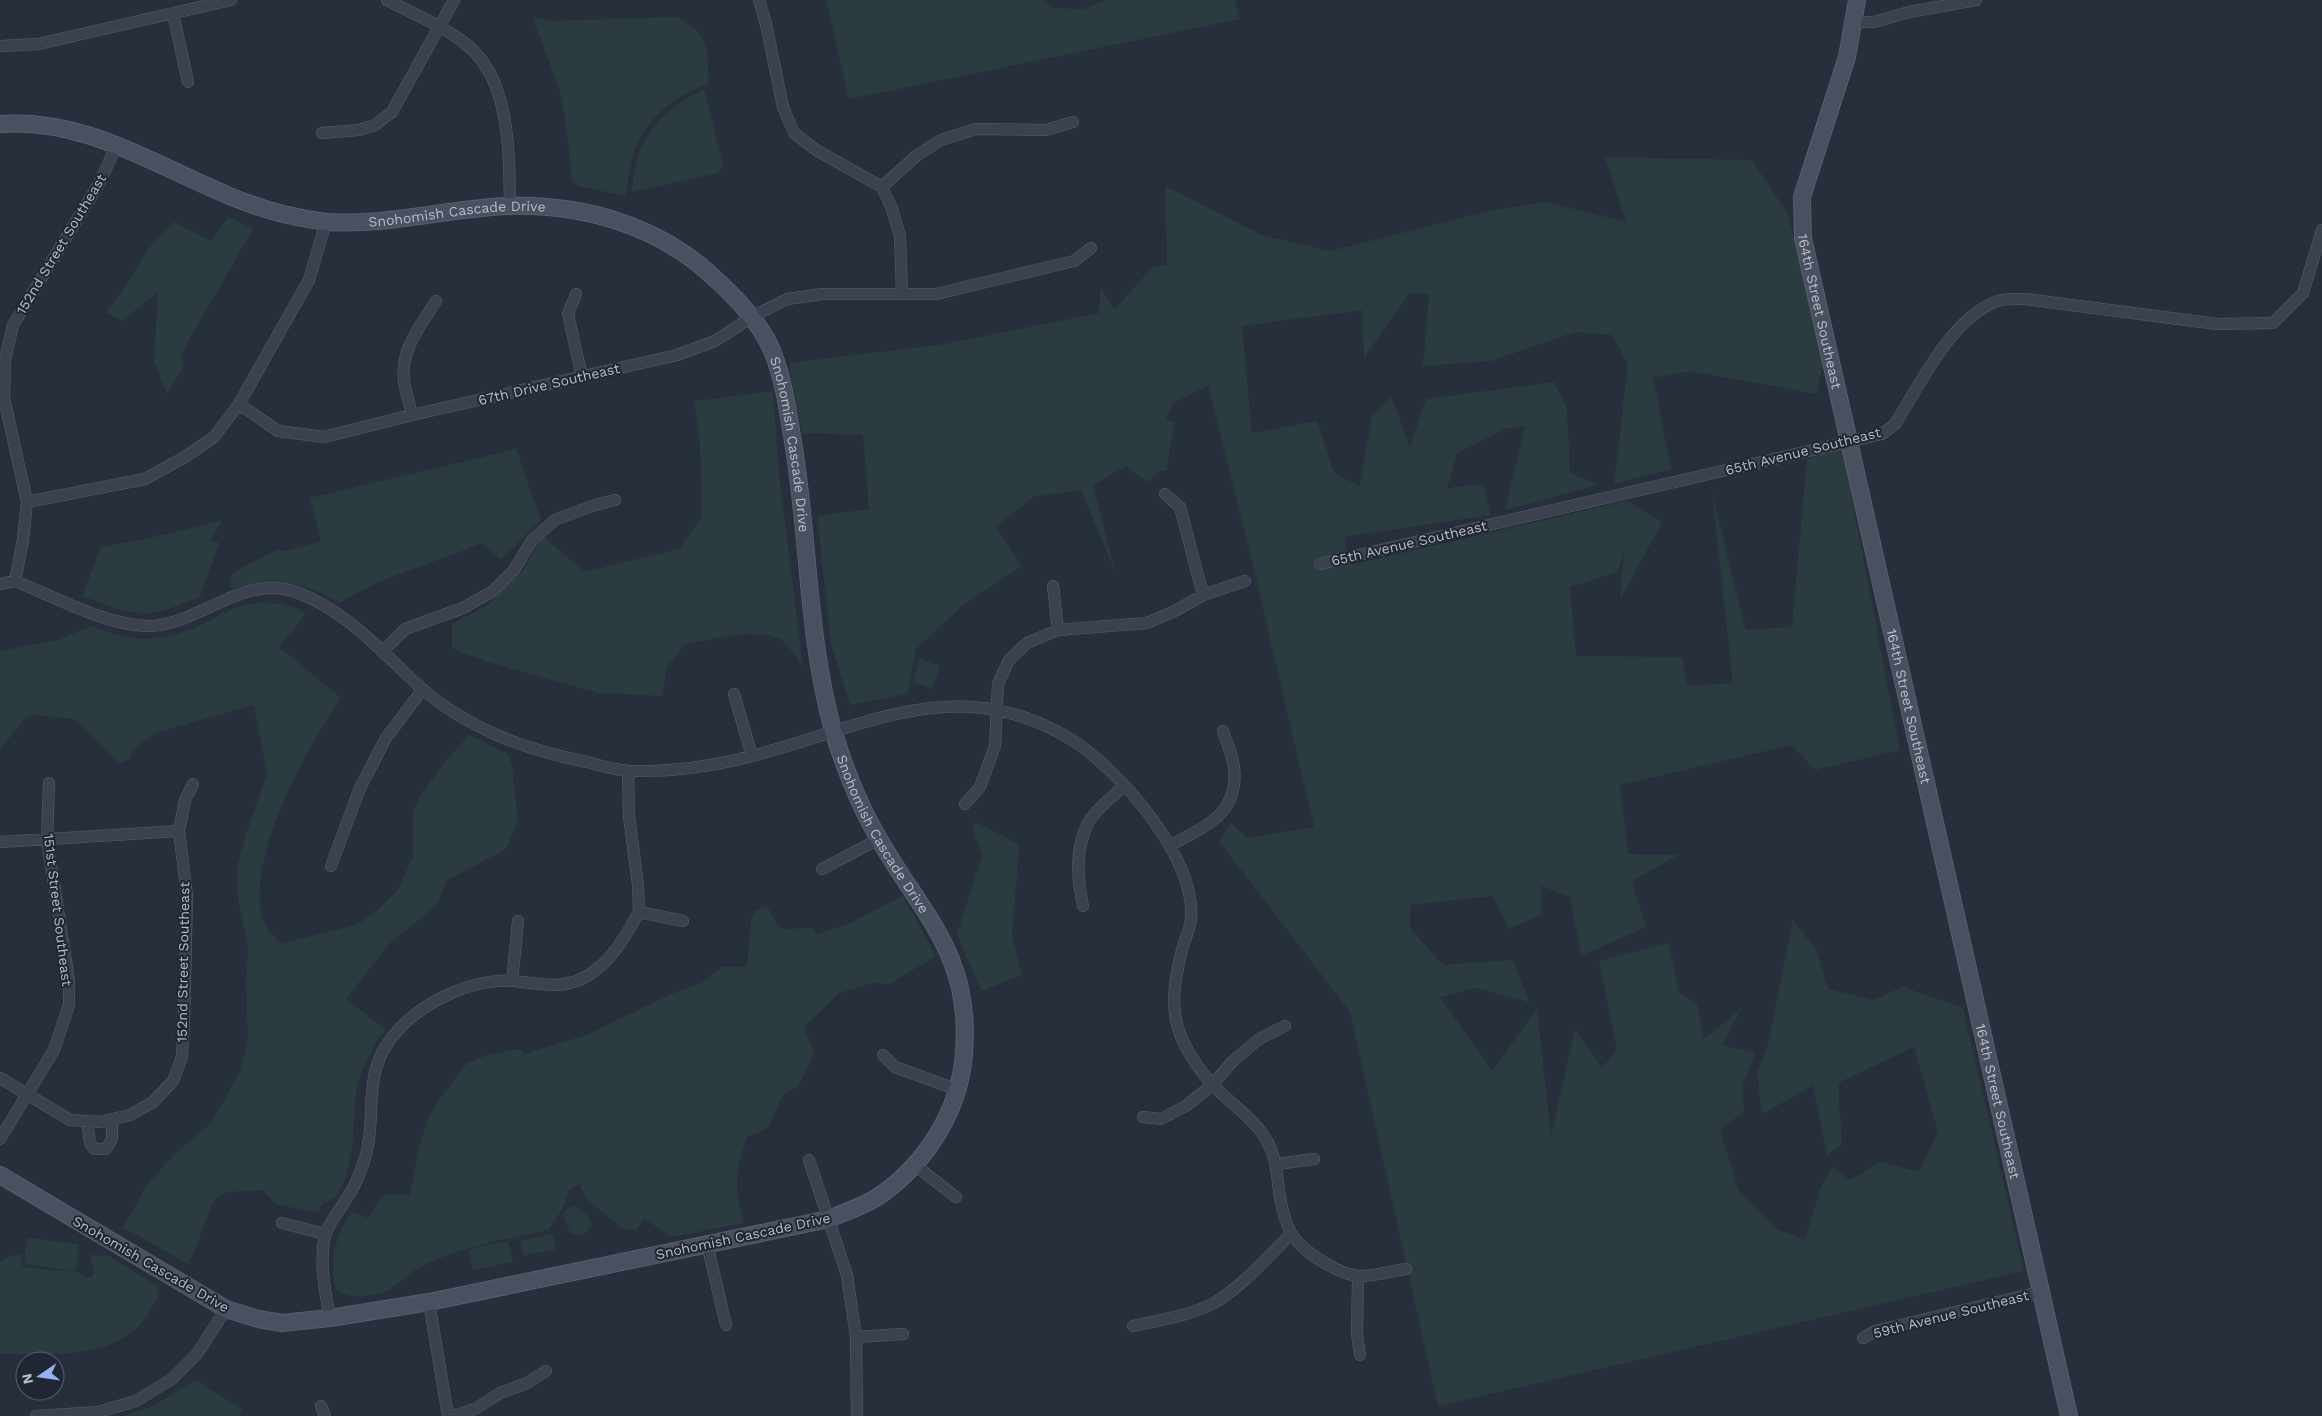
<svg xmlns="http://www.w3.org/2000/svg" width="2322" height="1416" font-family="'Work Sans',sans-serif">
	<rect width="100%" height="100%" fill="#272f3d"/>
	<path fill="#2a3c3f" d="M826,0h218l10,8 30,1 22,-9h129l5,19 -391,80z
		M533,16l16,5 128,-4 20,13 10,19 2,35c-30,10 -58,30 -72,60 -7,15 -8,36 -12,52l-46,-10 -7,-4c-3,-31 -5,-63 -13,-93 -8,-25 -19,-48 -26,-73z
		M704,89l19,77 -5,7 -86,19c3,-52 26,-80 72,-103z
		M1605,157l147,3 36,54 35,148 -6,32 -127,-23 -37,7 18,91 -57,15 14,-120 -16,-29 -37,-3 -84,29 -68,5 6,-72 -20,-1 -45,65 -2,-48 -120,16 10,107 65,-12 17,52 26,13 12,-71 19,-19 19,51 16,-48 128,-17 13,26 3,65 28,12 -93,25 20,-83 -18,1 -50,25 -10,35 37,-4 6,31 -146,22 6,28 277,-64 35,21 -42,78 4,-48 -7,20 -47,15 6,69 106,1 5,29 46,-3 -21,-190 34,137 46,-3 15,-168 35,-11 58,302 -85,20 -23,-25 -172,40 8,69 51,1 -47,26 14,46 -65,29 -11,-59 -29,-11 1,28 -33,15 -16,-33 -83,9v23l33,37 70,-5 16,42 -53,-14 -36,9 52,74 45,-62 14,127 24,-107 27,39 15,-18 -18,-89 70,-18 10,49 18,12 7,35 37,-30 -19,36 33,8 -12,32 1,27 -24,17 19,62 40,39 26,10 15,-51 12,-22 18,13 30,-18 39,10 19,-40 -24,-85 -76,36 4,62 -15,10 -14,-69 -51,28 -5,-42 11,-27 25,-125 23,30 12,39 44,11 31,-13 60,21 61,263 -586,135 -88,-394 -131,-171 12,-18 16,15 67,-11 -60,-257 -46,-184 -35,17 -7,16 9,4 -9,48h-6l-13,11 -21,-16 -33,19 22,86 -34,-81 -48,7 -37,30 26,39 -60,40 -46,43 -9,45 -57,11 -19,-61 -14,-128 52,-7 -6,-74 -61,-2 -13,-70 156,-19 154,-31 2,-26 13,23 39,-43 14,-2 -2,-79 97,49 68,16 159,-40 58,-9 79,20z
		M229,217l24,12 -72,125 3,12 -17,28 -13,-33 4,-69 -36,29 -16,-8 21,-28 20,-35 27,-28 37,19z
		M773,391l6,83 24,193c-6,-8 -12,-18 -19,-25 -19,-17 -77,-2 -100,3l-17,22 -5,29 -63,-3 -112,-31 -35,-14v-24l36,-19 35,-35 20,-34 41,36 95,-23 23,-31 -2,-74 -6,-43z
		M516,449l25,71 -40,40 -18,-17 -105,39 -39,21c-42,-25 -61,-24 -108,-14l-1,-11 6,-7 42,-22 9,2 34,-10 -11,-43z
		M221,521l-10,19 8,3 -19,54c-17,6 -34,15 -53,16 -21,1 -45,-10 -65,-17l19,-49 40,-7z
		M260,603l22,1 19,6 4,5 -26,32 62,51c-34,50 -99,164 -77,225 3,7 12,15 17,21l77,-20 17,-12 22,-21 16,-34v-46l8,-16 21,-29 27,-31 39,19 4,13 6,54 -12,28 -60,32 -9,24 -47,38 -44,56 40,31 -7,7 -18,35 -5,20 -4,56 -6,29 -10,20 -14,7 -2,7 -3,1 -39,-7 -16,-15 -36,2 -11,6 -26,66 -66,-36 24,-43 27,-30 38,-33 28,-50 8,-32 -2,-56 2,-37 -10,-48 -1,-32 10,-35 20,-58 -13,-69 -99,28 -22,17 -3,9 -12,4 -44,-44 -39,-4 -9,2 -26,32v-98l58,-11 34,-14c36,16 67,17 104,1 14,-6 27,-15 41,-20 7,-3 16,-3 23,-4z
		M920,659l20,7 -8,23 -19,-7z
		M976,822l43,23 -7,92 10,38 -41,16 -24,-57 25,-78 -10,-31z
		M903,896l33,60 -47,28 -16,-1 -34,10 -35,34 10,27 -16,33 -14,6 -16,35 -21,9c-12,34 -13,51 -3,86l-73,14 -27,-19 -7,11h-14l-36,-30 -8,-15 -10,7 -7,19 -14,20c-45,10 -92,17 -133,40 -12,7 -20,20 -35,23 -16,4 -29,6 -44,-3 -7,-27 -1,-56 16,-78l17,6c16,-26 10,-26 41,-22l8,-45 10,-33 14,-22 25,-33 20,-8 32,-6 5,5 62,-19 83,-40 35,-13 17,-15 26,-1 4,-46 4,-10 12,-4 10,19 7,4 28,-1 5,6 33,-11z
		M575,1206l14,11 3,9c-8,8 -12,13 -22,7l-7,-19 5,-6z
		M553,1234l3,15 -33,7 -3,-15z
		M27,1238l52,6 -3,27 -52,-7z
		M508,1241l5,21 -40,8 -4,-21z
		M21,1254l2,13 54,5 9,6 6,-1 2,-5 -4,-17 19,1 50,31c0,10 -4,16 -9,24 -29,51 -99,42 -150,43v-92l9,-6z
		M195,1380l48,30 -5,6h-114l29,-10z"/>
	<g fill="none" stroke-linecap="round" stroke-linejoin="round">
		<g stroke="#595f6b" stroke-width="12">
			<path id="street" d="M387,0c26,14 57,26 80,45 44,35 42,110 43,161
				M759,0l7,24 17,83 11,26 22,17 66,37 10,22 8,27 2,58
				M173,13l15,69
				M1854,22h20l35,-10 67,-12
				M0,46l38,-2 193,-44
				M322,133l37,-3 16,-5 17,-13 62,-112
				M882,187l34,-31 25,-16 35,-11 70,1 27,-8
				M576,294l-8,20 14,63
				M239,404l39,27 46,6 88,-22 265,-60 38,-14 37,-24 35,-18 36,-5h113l138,-33 17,-13
				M412,415c-2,-12 -7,-23 -8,-35 -4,-30 17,-55 32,-79
				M1165,494l15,13 23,88
				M27,502l118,-23 40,-22 29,-20 25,-33 70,-124 17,-58
				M1320,564l562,-130 13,-10c25,-39 55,-104 100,-122 8,-4 21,-3 30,-3l192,25 56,-1 30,-30 19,-63
				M15,581l8,-41 4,-38 -23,-104 1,-38 8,-35 87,-143 17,-38
				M0,584l15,-3c40,16 88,43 131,45 50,2 95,-53 150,-34 50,18 86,60 124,95 48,42 106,63 167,75 15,4 30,9 45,9 40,1 81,-5 120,-15 112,-29 208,-86 320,-16 48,30 125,119 119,179 -1,9 -5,19 -8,27 -7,27 -13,55 -5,82 6,19 20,41 34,56 16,18 38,31 52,52 14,22 12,38 16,61 2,11 6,27 11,36 10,18 48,42 69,43 15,0 31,-5 46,-7
				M1053,586l5,44
				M384,650l21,-21 58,-21 30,-17 21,-21 18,-30 23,-20 37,-14 23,-6
				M734,694l18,62
				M628,771l1,45 9,69 1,27
				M965,804l15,-17 15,-41 3,-62 11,-24 18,-17 31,-13 89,-7 30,-13 26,-15 42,-14
				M0,842l179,-11
				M1171,845c34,-19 68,-30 63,-77 -1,-12 -7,-25 -11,-37
				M331,866l29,-78 26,-50 37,-49
				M822,869l57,-30
				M1083,906c-6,-28 -8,-57 5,-83 6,-12 26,-27 35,-37
				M639,912l44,9
				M512,981l6,-60
				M883,1055l12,12 63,23
				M0,1078l70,42 30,2 30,-7 23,-13 20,-21 9,-24 2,-37 3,-124 -8,-65 6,-31 8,-16
				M1143,1117l18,2 25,-13 26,-21 21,-24 26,-22 26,-13
				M87,1121l3,22 4,6h12l6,-10v-20
				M0,1139l54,-89 15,-45v-25l-22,-140 2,-57
				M809,1160l38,115 9,62 1,79
				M1277,1164l37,-5
				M916,1166l40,31
				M282,1223l43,11
				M707,1244l19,81
				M1358,1276l-1,58 3,21
				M429,1302l19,114
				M330,1318c-5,-26 -11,-55 -5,-82 3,-13 20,-33 27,-46 6,-10 10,-23 14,-35 9,-33 0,-68 15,-100 22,-45 84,-77 132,-74 27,2 49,10 74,-5 25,-15 38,-39 52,-64
				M1133,1326c27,-6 56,-10 81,-23 28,-16 54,-47 77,-69
				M856,1337l47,-3
				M1863,1338l12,-7 165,-39
				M321,1406l4,10
				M36,1416l62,-4 38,-11 36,-22 25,-25 29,-45
				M453,1416l22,-7 25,-16 27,-10 19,-12"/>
		</g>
		<g stroke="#595f6b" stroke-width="18">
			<g id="secondary">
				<path id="s1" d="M1857,0l-10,57 -45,140 1,41 266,1178"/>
				<path id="s2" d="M0,124c104,-8 186,66 283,90 15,3 31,7 45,8 61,4 121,-14 181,-16 73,-2 148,19 202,69 24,21 50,48 62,78 11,28 15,59 20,89 16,95 14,194 40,288 11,37 26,75 46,109 44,77 93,116 85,214 -4,57 -38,111 -85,143 -15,10 -34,16 -50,23l-400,83 -99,16 -48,5 -24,-4 -32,-10 -226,-134"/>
			</g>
		</g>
		<use href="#street" stroke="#3b414e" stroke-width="11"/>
		<use href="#secondary" stroke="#495060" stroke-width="16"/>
	</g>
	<g text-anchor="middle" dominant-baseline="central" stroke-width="4" stroke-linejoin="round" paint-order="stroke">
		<g font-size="14" fill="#b7bcc8" stroke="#202633">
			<text stroke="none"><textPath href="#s2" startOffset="475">Snohomish Cascade Drive</textPath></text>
			<text transform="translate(61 244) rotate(-59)">152nd Street Southeast</text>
			<text stroke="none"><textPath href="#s1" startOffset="321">164th Street Southeast</textPath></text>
			<text transform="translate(549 384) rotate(-13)">67th Drive Southeast</text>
			<text stroke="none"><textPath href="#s2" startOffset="940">Snohomish Cascade Drive</textPath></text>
			<text transform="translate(1803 451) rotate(-14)">65th Avenue Southeast</text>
			<text transform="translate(1409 543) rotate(-13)">65th Avenue Southeast</text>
			<text stroke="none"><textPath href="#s1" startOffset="726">164th Street Southeast</textPath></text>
			<text stroke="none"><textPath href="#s2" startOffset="1345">Snohomish Cascade Drive</textPath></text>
			<text transform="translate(58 910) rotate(83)">151st Street Southeast</text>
			<text transform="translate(183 962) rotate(-89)">152nd Street Southeast</text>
			<text stroke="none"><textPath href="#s1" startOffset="1131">164th Street Southeast</textPath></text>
			<text transform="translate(743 1236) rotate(-12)">Snohomish Cascade Drive</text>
			<text transform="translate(151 1264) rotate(30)">Snohomish Cascade Drive</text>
			<text transform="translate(1951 1314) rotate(-14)">59th Avenue Southeast</text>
		</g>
	</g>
	<g transform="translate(40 1376) rotate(257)"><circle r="24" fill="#202633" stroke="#5c626f"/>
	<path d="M0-4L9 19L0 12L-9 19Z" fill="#95b1ef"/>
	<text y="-8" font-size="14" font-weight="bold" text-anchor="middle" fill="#b7bcc8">N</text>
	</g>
</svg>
